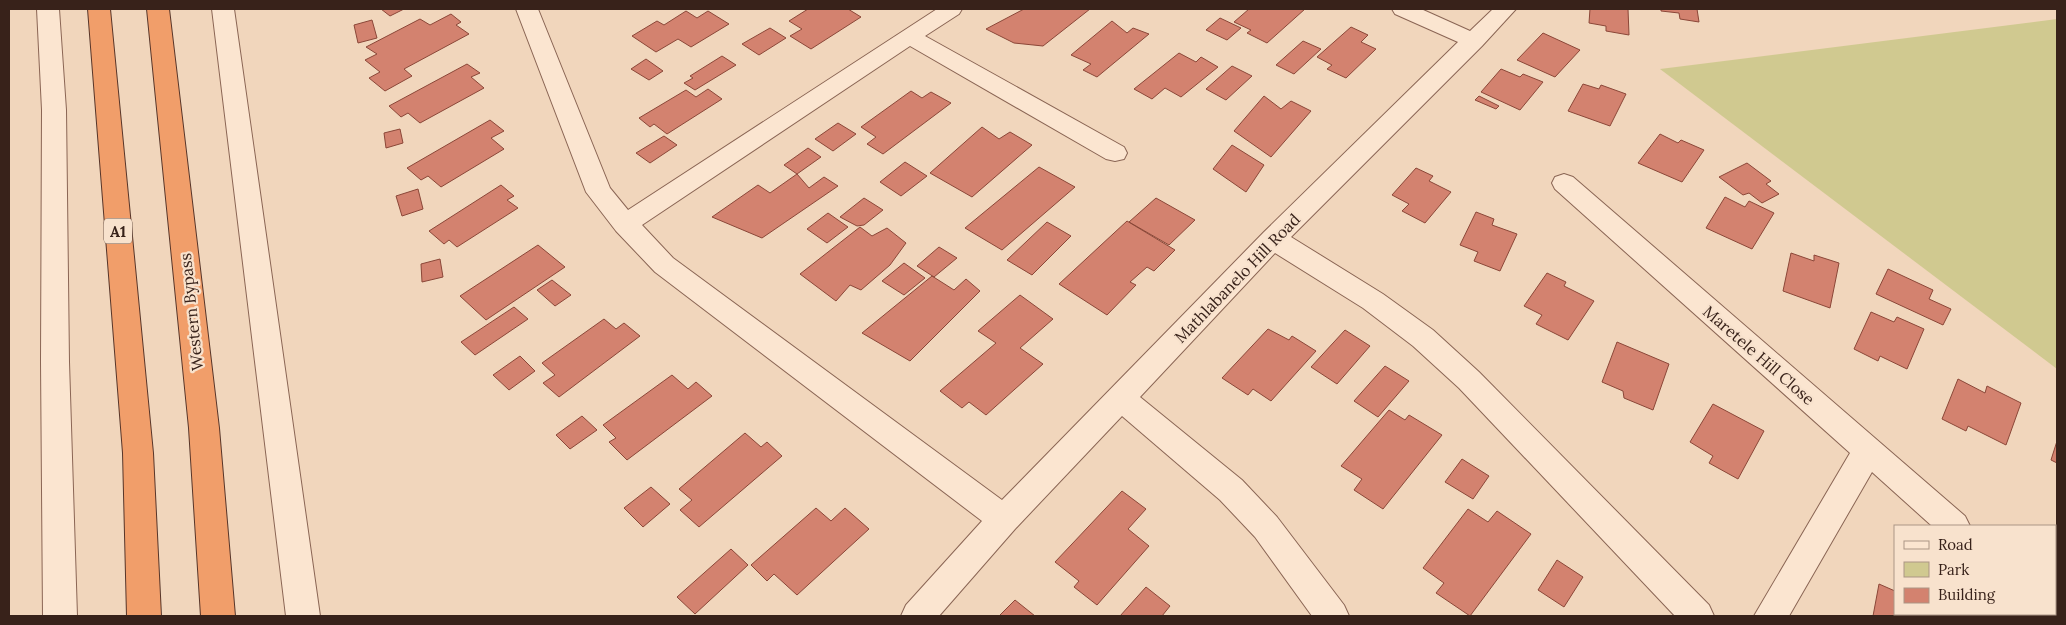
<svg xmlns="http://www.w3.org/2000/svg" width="2066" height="625" font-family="Lora,serif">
	<rect width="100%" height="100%" fill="#f1d6bc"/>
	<path fill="#d0c990" d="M2057,19v350l-397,-300z"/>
	<path fill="#d3826f" stroke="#8b4738" d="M381,9h23l-14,7z
		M808,9h40l13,8 -50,32 -21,-13 12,-7 -13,-8z
		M1024,9h66l-47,37 -29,-3 -28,-14z
		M1249,9h56l-38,34 -20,-10 4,-3 -17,-8z
		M1590,9h38l1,26 -23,-4v-5l-17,-3z
		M1661,9h36l2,13 -19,-3 -1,-6 -18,-2z
		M686,11l11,7 11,-7 21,13 -38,23 -13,-8 -22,13 -24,-16 25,-15 7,4z
		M451,14l10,8 -5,3 13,9 -65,35 8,7 -27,15 -16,-13 11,-6 -15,-12 12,-6 -11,-7 54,-28 10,6z
		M1220,18l21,10 -14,12 -21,-10z
		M372,20l5,18 -19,5 -4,-18z
		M1112,21l15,12 6,-5 16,6 -52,43 -14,-7 8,-6 -20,-9z
		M1351,27l17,8 -7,7 15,7 -30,29 -19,-9 5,-4 -15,-8z
		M770,28l16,10 -27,17 -17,-11z
		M1543,33l37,17 -25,27 -38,-17z
		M1303,41l18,8 -27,25 -18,-9z
		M1179,53l17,9 5,-5 17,10 -37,30 -16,-9 -13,11 -18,-10z
		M722,56l14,9 -41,25 -11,-7 9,-5 -3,-2z
		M646,59l17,12 -14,9 -18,-11z
		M467,64l13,9 -9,4 13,11 -64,35 -12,-10 -7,4 -12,-11z
		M1232,66l20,10 -26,24 -20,-11z
		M1501,69l19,8 3,-3 20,8 -23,28 -39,-18z
		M1583,84l16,5 2,-4 25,9 -16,32 -42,-15z
		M708,89l14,10 -55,35 -13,-10 -4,3 -11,-9 47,-28 10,7z
		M911,91l11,7 9,-6 20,11 -68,51 -16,-10 9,-7 -15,-10z
		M1264,96l17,13 10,-8 20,10 -40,46 -37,-26z
		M1479,96l20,10 -3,3 -21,-9z
		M490,120l14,11 -13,7 13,11 -63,38 -13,-11 -7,4 -14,-12z
		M838,123l18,11 -23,17 -18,-12z
		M982,127l17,12 11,-7 22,13 -60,52 -42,-24z
		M400,129l3,14 -17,5 -2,-15z
		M1660,134l18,9 3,-3 23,10 -22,32 -44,-19z
		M664,136l13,9 -27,18 -14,-10z
		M1232,145l32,20 -18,27 -33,-23z
		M808,148l13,9 -24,17 -13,-9z
		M905,162l22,14 -26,20 -21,-14z
		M1747,163l24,18 -5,3 13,10 -17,9 -13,-10 -6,2 -24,-18z
		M1039,167l36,20 -73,63 -37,-22z
		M1416,168l17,8 -4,5 22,11 -26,31 -23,-12 7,-7 -17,-9z
		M797,174l12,14 15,-11 14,9 -76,52 -50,-21 46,-32 12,8z
		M501,185l13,11 -7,4 11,8 -61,39 -8,-7 -5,4 -15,-13z
		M418,189l5,20 -21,7 -6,-20z
		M1725,197l20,10 4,-6 25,12 -22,36 -46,-21z
		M864,198l19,12 -19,15 -7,1 -17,-9z
		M1156,198l39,22 -26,25 -40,-23z
		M1476,212l18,7 -2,6 25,9 -17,37 -26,-10 4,-9 -18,-7z
		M828,213l20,14 -21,16 -20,-14z
		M1127,221l48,29 -21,21 -7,-4 -17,15 6,3 -29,30 -48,-31z
		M1047,222l24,14 -39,39 -25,-15z
		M860,227l12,9 15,-8 19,15 -16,22 -29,25 -11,-5 -14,16 -36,-27z
		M538,245l27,22 -79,53 -26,-24z
		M939,247l18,11 -23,19 -17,-11z
		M1791,253l23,8v-6l25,8 -9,45 -47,-17z
		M440,259l3,18 -21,5 -1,-18z
		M904,263l21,15 -21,17 -22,-14z
		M1888,269l45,21 -4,9 22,10 -8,16 -67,-31z
		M1547,273l19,9 -2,4 30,15 -26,39 -32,-16 6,-9 -18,-9z
		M932,276l22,14 12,-11 14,12 -70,70 -48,-28z
		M552,280l19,15 -16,11 -18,-16z
		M1020,295l33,24 -33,29 23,16 -57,51 -17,-13 -7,6 -22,-17 56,-48 -18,-12z
		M514,307l14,12 -53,36 -14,-13z
		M1871,312l23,10 3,-5 27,12 -17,40 -27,-13 -2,5 -24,-12z
		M604,319l12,10 8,-6 16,13 -81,61 -16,-14 12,-8 -13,-12z
		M1268,329l21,11 3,-4 24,15 -45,50 -18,-12 -5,6 -26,-17z
		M1345,330l25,16 -33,38 -26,-17z
		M1617,342l52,22 -16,46 -29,-12 -1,-7 -21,-9z
		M520,356l15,15 -26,19 -16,-15z
		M1385,366l24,15 -31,36 -24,-16z
		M672,375l16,14 8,-7 16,14 -85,64 -18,-18 7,-4 -13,-13z
		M1958,379l27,14 2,-7 34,17 -15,42 -38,-19 -2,5 -24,-12z
		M1713,404l51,27 -26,48 -29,-16 4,-7 -23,-14z
		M1389,410l16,10 4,-5 33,20 -59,74 -29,-19 8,-11 -21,-13z
		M582,416l15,14 -27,19 -14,-14z
		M745,433l16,14 6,-5 15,14 -83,71 -19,-17 12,-10 -13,-11z
		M2057,441v22l-6,-3z
		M1462,459l27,17 -16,23 -28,-17z
		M651,487l19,17 -27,23 -19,-19z
		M1122,491l24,18 -18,20 21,17 -52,59 -23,-18 5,-6 -24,-19z
		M816,508l15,13 14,-13 24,21 -72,66 -23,-21 -7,7 -16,-16z
		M1468,509l20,13 9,-11 34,23 -61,82 -34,-23 8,-10 -21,-15z
		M731,549l17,16 -53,49 -18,-17z
		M1557,560l26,17 -19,30 -26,-17z
		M1879,584l16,7v23h35l4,2h-61z
		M1146,587l24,19 -8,10h-42z
		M1015,600l20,16h-36z"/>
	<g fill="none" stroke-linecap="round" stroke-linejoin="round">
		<g stroke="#8a6554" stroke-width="2">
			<path id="minor" d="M516,9h22l72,179 18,22 309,-201h25l-3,5 -34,22 199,111 3,6 -3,6 -9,2 -9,-2 -196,-113 -268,179 31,33 329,242 262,-268 194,-190 -63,-28 -3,-5h29l49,22 23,-22h23l-34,37 -191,191 92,57 50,36 46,42 230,233 5,11h-39l-216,-228 -46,-42 -50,-38 -88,-55 -135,144 102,83 35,37 67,88 5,11h-37l-57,-79 -35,-37 -98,-84 -107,113 -76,87h-38l5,-11 76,-84 -327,-249 -39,-41 -30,-39z
				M1564,174l9,3 392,339 5,10h-38l-60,-54 -83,144h-35l96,-163 -295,-264 -3,-6 3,-6z
				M2055,599l2,1v16h-19l-1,-2h18z"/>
		</g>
		<g stroke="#8a6554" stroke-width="2">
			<path id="tertiary" d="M37,9h22l7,101 3,252 8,254h-34l-2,-254 1,-252z
				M212,9h22l86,607h-34z"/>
		</g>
		<g stroke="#573529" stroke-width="2">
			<path id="trunk" d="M88,9h22l43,444 8,163h-34l-4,-163z
				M147,9h22l50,419 16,188h-34l-12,-188z"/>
		</g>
		<use href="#minor" fill="#fbe5d0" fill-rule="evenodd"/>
		<use href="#tertiary" fill="#fbe5d0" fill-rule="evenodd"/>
		<use href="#trunk" fill="#f19e6a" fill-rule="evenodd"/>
	</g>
	<g text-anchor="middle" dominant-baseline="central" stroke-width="4.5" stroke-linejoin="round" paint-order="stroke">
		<rect fill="#f8e2cd" stroke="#725c50" stroke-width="1" x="104" y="218.5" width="28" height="25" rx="4"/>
		<g font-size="15" font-weight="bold" fill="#38221a">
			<text x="118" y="231">A1</text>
		</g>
		<g font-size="16" fill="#38221a" stroke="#f8e2cd">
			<text transform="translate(1237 278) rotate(-46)">Mathlabanelo Hill Road</text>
			<text transform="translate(191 312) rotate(-96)">Western Bypass</text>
			<text transform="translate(1759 355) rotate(41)">Maretele Hill Close</text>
		</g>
	</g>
	<rect width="2066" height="625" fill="none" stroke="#38221a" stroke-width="20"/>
	<rect x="1894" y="525" width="162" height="90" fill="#f8e2cd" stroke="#ab9585"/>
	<rect x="1904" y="541" width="25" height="8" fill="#fbe5d0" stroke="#ab9585"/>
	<text x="1938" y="550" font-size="15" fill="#38221a">Road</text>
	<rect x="1904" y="562" width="25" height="15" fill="#d0c990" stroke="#ab9585"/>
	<text x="1938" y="575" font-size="15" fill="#38221a">Park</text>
	<rect x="1904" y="588" width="25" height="15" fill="#d3826f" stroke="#ab9585"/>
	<text x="1938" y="600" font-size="15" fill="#38221a">Building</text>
</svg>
